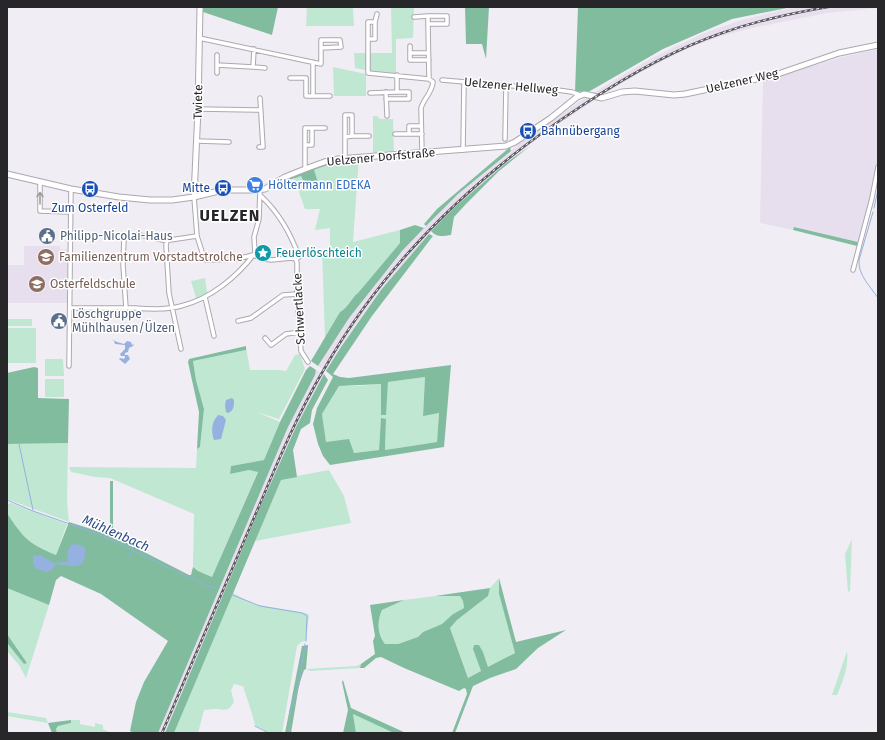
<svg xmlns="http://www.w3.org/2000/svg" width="885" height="740" font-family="'Fira Sans',sans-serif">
	<rect width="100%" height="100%" fill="#f1edf5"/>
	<path fill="#e7dfee" d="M795,7h83v1l-51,5 -75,15 -34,9 -29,11 -46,23 -39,23 -62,41 -35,27 -52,45 -26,27 -48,56 -40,56 -15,25 -8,-5 31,-48 53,-67 33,-35 23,-22 32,-27 29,-23 61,-43 63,-38 27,-14 39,-18 33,-11z
		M878,49v111l-10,47 -10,35 -64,-15 -1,3 -33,-7 3,-143 80,-23z
		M24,246h36v3h7v54h-60v-38h17z
		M316,370l8,4 -28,53 -39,87 -92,219h-7l130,-306 27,-52z"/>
	<path fill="#c0e7d2" d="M307,7h68h-22l1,19h-48z
		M391,7h23l-1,31 -17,1v34l-26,-2 -15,-3 -1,-15h38z
		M333,67l33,7v22h-32z
		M373,116h4l3,3h13l1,34h-21z
		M359,157l-6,85 47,-12v13l-42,50c-8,5 -10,15 -18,19l-15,26 -3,-88 8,-2v-20l-15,2 5,-21h-15l-11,-31 7,-3 7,15 6,-20 16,-6v-4z
		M205,278l2,15 -11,5 -5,-17z
		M7,319h25v7h-25z
		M7,328h29v35h-29z
		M246,347l4,23h29l7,1 9,-16 5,-1 5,15 -26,50 -22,-7 23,10 -16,38 -33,6 -1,8 19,-4 9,1 -46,106 -14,-6 -5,-4 1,-53 -84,-36 -15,-1 -24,-5 -2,-5 127,1 1,-19 3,-2 4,-38 -8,-29 -3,-19 53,-11z
		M45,359h18l1,17h-19z
		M425,377l-2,38 16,-2 -2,29 -52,8 1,-31h-5l-2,31 -25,3 -28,-11 -4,-28 17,-28h18l24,-2v31l7,-33z
		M45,379h19v18h-19z
		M68,443l-1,59 2,20 -62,-23v-55z
		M329,470l15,26 7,27 -96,18 26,-62z
		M11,503l56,21 -11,31 -18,-7 -11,-7 -12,-15 -8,-13v-9z
		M852,539l-2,52 -2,1 -3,-38z
		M499,578v16l16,59 -27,15 -5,-16 -4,-7h-5l-1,4 8,22 -13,7 -18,-50 7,-8 31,-24 2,-8z
		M7,588l42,17 -23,73 -7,-13 -12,-14 1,-8 16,21 3,-1 -20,-29z
		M233,593l20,11 53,9 3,2 -3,26 -5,1 -4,4 -15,87h-12l-15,-8c-3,-13 -8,-26 -12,-39l-9,-2 -3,6 3,12c-7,12 -10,6 -20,7 -4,0 -7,1 -10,1l-6,23h-24z
		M435,596h25l3,5 1,7 -11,6 -11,10 -19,8 -5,5 -20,7h-13c-8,-10 -8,-23 -3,-34l22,-10z
		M847,651c2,15 -4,30 -10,44h-5z
		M361,664l-1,4 -50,3 -4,-2 50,-3z
		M7,712l39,6 2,5 -41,-7z
		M353,714l41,18v1h-38z
		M71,720h9v4l15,3v-4l8,2v4l8,4h-54l-1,-4 2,-3 13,-3z"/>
	<path fill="#82bc9e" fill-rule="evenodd" d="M200,7h78l-6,28 -72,-24z
		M465,7h24l-3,52 -4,-15h-16z
		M578,7h214l-60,12 -69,30 -73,42 -15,1z
		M530,146l-31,25 -33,33 -12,13 -3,18c-8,1 -14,3 -20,-4l24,-24 51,-44z
		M510,147l1,4 -53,43 -32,32 -2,-2 13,-15z
		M330,160v4l-16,6 5,16 -11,4 -7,-14 -15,5 -1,-4z
		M415,225l9,3 -22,23 -53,67 -31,48 -7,-5 29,-49c8,-4 11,-14 18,-19l42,-50v-13z
		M794,227l64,15 -1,4 -64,-16z
		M429,234l4,2 -61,80 -39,58 7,3 9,1 102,-13 -7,82 -114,18 -7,-9 -5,-12 -5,-20 4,-16 16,-31 -7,-6 15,-24 40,-57zM425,377l-2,39 16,-3 -2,29 -52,8 1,-31 -5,-1 -2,32 -25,3 -5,-14 -23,3 -4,-28 17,-28 42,-2v31h5l2,-33z
		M246,346v4l-53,11 3,19 8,29 -4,38 -3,2 2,-37 -11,-50 1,-3z
		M310,366l6,4 -1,5 -27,52 -130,306h-24l-4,-2 6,-29 8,-20 24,-41 -67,-47 -40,-18 -5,4 -7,25 -42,-17v-75c16,25 22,31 49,42l13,-33 41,13v-54h3v55l76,39h2l2,-8 5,4 14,6 46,-105 -9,-2 -19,4 1,-8 33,-6 16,-38 26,-52z
		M34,367l4,1v30l31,1 -1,44 -61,1v-71z
		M324,374l4,6 -16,30 -2,13 -9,6 -8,21 4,27 -16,3 -107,253h-9l92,-219 39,-87z
		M499,578l17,64 50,-12 -28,18 -22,21 -26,9 -17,8 -18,47h-3l15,-39 -1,-5 -2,-1 -5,3 -55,-23 -23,-11 -5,1 -12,10h-4l1,-4 14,-10 -2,-13 2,-5 -5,-31 34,-5 -22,10c-5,11 -5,24 3,34h13l20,-7 5,-5 19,-8 11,-10 11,-6 -1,-7 -3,-5h-25l55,-8 -2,8 -31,24 -7,8 18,50 13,-7 -8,-22 1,-4h5l4,7 5,15 27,-14 -16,-59z
		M7,634l20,29 -3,1 -16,-20 -1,1z
		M308,645l-2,24 -2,1 -5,15 -8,48h-6l17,-87z
		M343,680l8,28 55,25h-12l-41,-19 3,19h-13l5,-23 -6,-28z
		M71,720v3l-13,3 -2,3 1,4h-5l-4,-10z"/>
	<path fill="#94b1e0" d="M111,339l6,3 7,2 3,-3 4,1 1,3 2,-1 -1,2 -4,2 -1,4 -3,1v2h3l2,4 -5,5 -6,-5 1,-1 4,1 1,-2v-1h-4l-1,-2 5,-5v-4l-10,-1 -1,-3z
		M232,398l2,2c0,6 0,11 -6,13l-2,-1 -1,-7 1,-5z
		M218,415l5,1 3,4 -5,19 -7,1c-3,-9 -3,-17 4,-25z
		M72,544l8,1 5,3c2,24 -13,18 -29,16l-3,5 -6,3 -11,-3 -3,-7v-6l7,-1 14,8 13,-1 1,-12z"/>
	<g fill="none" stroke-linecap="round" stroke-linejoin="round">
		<path stroke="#94b1e0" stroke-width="1" d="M874,208l4,-18
			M873,212l-14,48c-1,15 11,26 19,38
			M19,444l14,66
			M7,500l26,11 65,23 109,52 9,2
			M129,558l3,-7
			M230,594l30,12 42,7 5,3 -1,25
			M255,726l14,7
			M289,733l1,-23 9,-25 6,-41"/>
		<g stroke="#aca8af" stroke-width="5.5">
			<path id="street" d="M414,17l14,-1
				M375,22l2,-8
				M428,24v-8h19v8h-19l1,55
				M199,38l122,26v-24h19l1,7 -20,1
				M368,39h7v-17h-7v51l61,6
				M410,46v7
				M428,53h-18v7h19
				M217,55v10l36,2 1,-18
				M313,62v34h17
				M253,67l12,1
				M217,73v-8
				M290,78h16v18h7
				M442,80l108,9 22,3 8,3
				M386,92l1,24
				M370,93l27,-1v-17
				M386,99h23v-7h-12
				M198,109l62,1
				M395,134h27
				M409,134v-8h12
				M352,136h17
				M345,137l7,-1v-21h-7v43
				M505,139l1,-54
				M197,141l32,1
				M305,145h7v-17
				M259,147h4l-3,-49
				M463,150l1,-68
				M422,153l-1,-45c3,-10 11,-15 12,-26l-4,-3
				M305,169v-41h20
				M40,182v29l31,1
				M261,196c18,17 30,38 38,61l-3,2
				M194,197l3,39 7,22 2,2 31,-1 16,-4 11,4 7,1 20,-2 5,1
				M296,259l1,4v31l4,57 7,11
				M853,270l19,-72 6,-31
				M205,297l9,39
				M70,308c22,0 43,0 65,0 15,1 31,2 46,-2 29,-7 56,-29 74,-53l-1,-16 5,-18 1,-29
				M126,308l-3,-43 1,-28c12,-6 30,2 43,4
				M238,321l13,-3 32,-23 14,-1
				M265,338l6,7 15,-11 14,-2
				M181,349l-12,-56 -3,-48 1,-4 3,-1 27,-4
				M69,366l2,-177"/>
		</g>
		<g stroke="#aca8af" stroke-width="7">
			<path id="secondary" d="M7,174l64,15 48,8 31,3h22l22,-3 29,-7h33l9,-1 20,-12 20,-8 22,-8 11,-2 168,-13 9,-4 36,-24 26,-21 7,-3 18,4 20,-6 13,-1 39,4 11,-1 90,-19 64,-22 39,-8
				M194,197l4,-88 2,-102"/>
		</g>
		<use href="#street" stroke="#fff" stroke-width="3.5"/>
		<use href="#secondary" stroke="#fff" stroke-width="5"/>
		<g stroke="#5b595e" stroke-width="2.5">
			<path id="rail" d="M162,733c30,-69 59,-138 88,-206 23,-53 44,-107 73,-156 63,-111 154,-197 260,-266 44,-29 89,-55 139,-72 34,-12 70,-20 106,-26"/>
		</g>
		<use href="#rail" stroke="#fff" stroke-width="1" stroke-dasharray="3" stroke-linecap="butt"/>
	</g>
	<defs><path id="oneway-shaft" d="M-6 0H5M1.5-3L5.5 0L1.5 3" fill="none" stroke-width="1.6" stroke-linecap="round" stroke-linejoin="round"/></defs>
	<use stroke="#9e9d9f" href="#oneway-shaft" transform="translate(40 198) rotate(-90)"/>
	<defs>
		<g id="bus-disc" transform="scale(0.9)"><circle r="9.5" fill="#1a4fb4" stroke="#fff"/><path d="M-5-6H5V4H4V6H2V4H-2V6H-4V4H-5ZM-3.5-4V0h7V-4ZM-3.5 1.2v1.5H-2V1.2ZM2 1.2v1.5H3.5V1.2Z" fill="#fff"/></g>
		<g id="supermarket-disc" transform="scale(0.9)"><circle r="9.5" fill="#3f7fe0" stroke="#fff"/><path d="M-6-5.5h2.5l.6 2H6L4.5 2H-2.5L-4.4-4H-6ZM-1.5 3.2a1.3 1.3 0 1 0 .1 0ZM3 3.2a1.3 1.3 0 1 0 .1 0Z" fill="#fff"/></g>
		<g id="civic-disc" transform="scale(0.9)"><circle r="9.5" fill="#5c6f8a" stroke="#fff"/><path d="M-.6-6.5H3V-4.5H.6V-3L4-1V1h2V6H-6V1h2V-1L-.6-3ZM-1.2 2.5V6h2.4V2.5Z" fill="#fff"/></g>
		<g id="sight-disc" transform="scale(0.9)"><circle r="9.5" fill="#0f9aa8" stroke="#fff"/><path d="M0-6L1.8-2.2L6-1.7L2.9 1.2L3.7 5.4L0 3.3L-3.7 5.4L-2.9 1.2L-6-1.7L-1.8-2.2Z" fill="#fff"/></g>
		<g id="school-disc" transform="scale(0.9)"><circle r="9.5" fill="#8d6e63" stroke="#fff"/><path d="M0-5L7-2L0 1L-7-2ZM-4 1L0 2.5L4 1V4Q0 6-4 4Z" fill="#fff"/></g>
	</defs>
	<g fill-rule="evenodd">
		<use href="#bus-disc" x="528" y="131"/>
		<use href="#supermarket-disc" x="255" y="185"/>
		<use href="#bus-disc" x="223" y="188"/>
		<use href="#bus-disc" x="90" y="189"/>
		<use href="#civic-disc" x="47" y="236"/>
		<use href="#sight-disc" x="263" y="253"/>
		<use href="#school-disc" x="46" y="257"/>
		<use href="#school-disc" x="37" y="284"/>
		<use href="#civic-disc" x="59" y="321"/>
	</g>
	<g text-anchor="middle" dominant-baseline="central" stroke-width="3" stroke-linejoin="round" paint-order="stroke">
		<g font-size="12" fill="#272629" stroke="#fff">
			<text transform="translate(742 81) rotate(-13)">Uelzener Weg</text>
			<text transform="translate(511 86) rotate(5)">Uelzener Hellweg</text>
			<text transform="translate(198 102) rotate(-89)">Twiete</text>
			<text transform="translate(381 157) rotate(-5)">Uelzener Dorfstraße</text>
			<text transform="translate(299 309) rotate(-93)">Schwertlacke</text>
		</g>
		<g font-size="12" fill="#164399" stroke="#fff" text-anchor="start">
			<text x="541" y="131">Bahnübergang</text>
			<text x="210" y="188" text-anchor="end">Mitte</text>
			<text x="90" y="208" text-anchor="middle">Zum Osterfeld</text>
		</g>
		<g font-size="12" fill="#366cbe" stroke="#fff" text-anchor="start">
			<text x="268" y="185">Höltermann EDEKA</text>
		</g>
		<g font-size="12" fill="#4e5e75" stroke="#fff" text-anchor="start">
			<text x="60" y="236">Philipp-Nicolai-Haus</text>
			<text x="72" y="314">Löschgruppe<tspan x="72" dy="14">Mühlhausen/Ülzen</tspan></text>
		</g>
		<g font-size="12" fill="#0d838f" stroke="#fff" text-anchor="start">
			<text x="276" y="253">Feuerlöschteich</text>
		</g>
		<g font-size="12" fill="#785e54" stroke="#fff" text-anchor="start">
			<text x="59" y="257">Familienzentrum Vorstadtstrolche</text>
			<text x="50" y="284">Osterfeldschule</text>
		</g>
		<g font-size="13" font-style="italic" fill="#2b4e88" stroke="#fff">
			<text transform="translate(116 533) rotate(24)">Mühlenbach</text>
		</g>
		<g font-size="16" font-weight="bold" letter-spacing="1" fill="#272629" stroke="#fff">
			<text x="230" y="215">UELZEN</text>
		</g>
	</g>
	<rect width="885" height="740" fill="none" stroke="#272629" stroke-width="16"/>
</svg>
